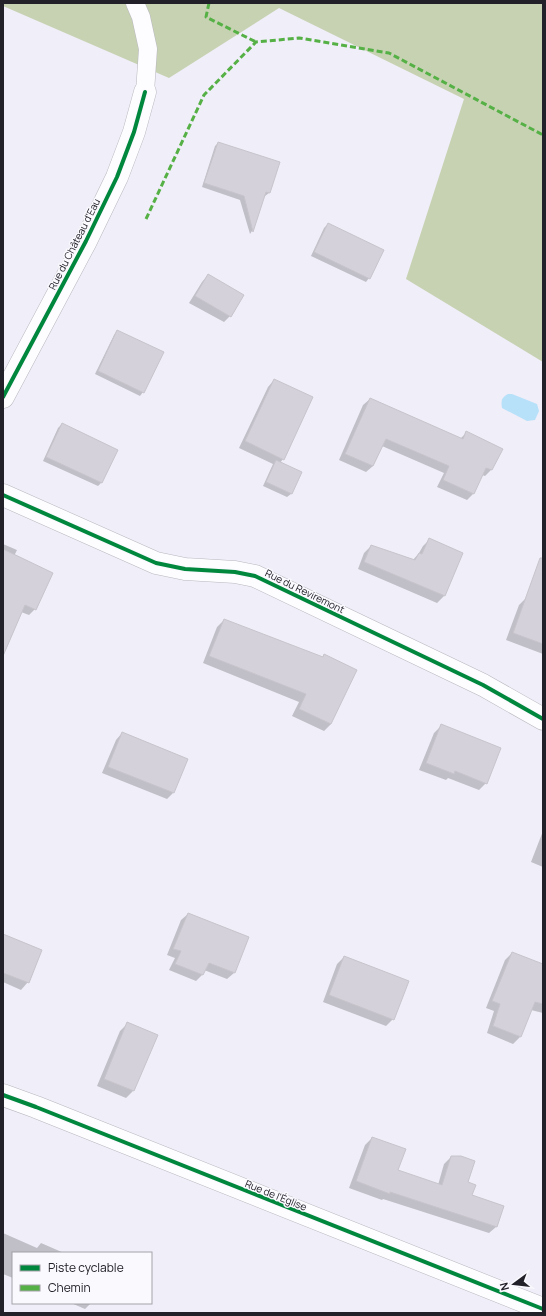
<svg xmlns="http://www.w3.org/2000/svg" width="546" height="1316" font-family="Manrope,sans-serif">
	<rect width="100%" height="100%" fill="#f0eef8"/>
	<path fill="#c7d2b3" d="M3,3h540v359l-137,-83 58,-180 -185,-91 -110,70 -166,-72z"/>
	<path fill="#b7e0f9" d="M508,394h4l25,10 2,7 -4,9 -8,1 -25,-13c-1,-7 -1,-10 6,-14z"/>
	<path fill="#0003" d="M218,143l60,20 -9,30 -4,3h-1l-12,35 -2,3 -10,-34 -38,-13 13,-41z
		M328,224l41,54 -3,4 -55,-26 13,-28z
		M208,275l22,41 -6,6 -35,-19 13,-21z
		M117,331l26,61 -3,4 -45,-22 19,-39z
		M274,380l9,79 -3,4 20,10 -9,21 -4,3 -24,-11 10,-22 -34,-16 29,-61z
		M370,399l90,40 6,-6 36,16 -11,21 -6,6 -3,-1 -9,19 -6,6 -30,-13 7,-14 -62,-27 -9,20 -7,6 -27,-12 24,-55z
		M62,424l55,26 -16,33 -3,3 -55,-25 15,-33z
		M430,539l32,14 -18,43 -7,7 -79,-34 6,-16 7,-7 42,14 6,-7 4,-7z
		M3,544l14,6 -3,6 21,53 -6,6 -8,-3 -18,34z
		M526,598l17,7v49l-37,-14 13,-35z
		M224,620l98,38 2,-2 7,68 -7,7 -32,-15 7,-14 -96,-39 14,-36z
		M441,726l45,57 -7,7 -31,-12 -2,2 -27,-10 15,-37z
		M122,733l64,27 -13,33 -6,6 -65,-26 14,-33z
		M543,831v36l-12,-5z
		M188,914l60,24 -14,35 -7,6 -23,-9 -1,4 -7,7 -27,-11 6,-12 -8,-3 14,-35z
		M3,935l25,47 -7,8 -18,-8z
		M512,953l31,12v48l-12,-3 -11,27 -7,7 -26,-11 7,-22 -8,-3 19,-48z
		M344,957l49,62 -7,7 -63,-24 14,-38z
		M127,1024l6,67 -7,7 -29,-12 23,-55z
		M372,1138l25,33 41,14 6,-21 7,-7 16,26 4,13 32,10 -7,21 -7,6 -106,-34 -1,1 -33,-12 16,-43z
		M3,1233l34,15 4,-5 23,10h-51v25l-10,-4z
		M71,1303h20l-6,6z"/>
	<path fill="#d5d1da" stroke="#c7c4cc" d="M218,142l62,20 -10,31 -4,-1 -13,40 -9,-36 -40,-13z
		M328,223l56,27 -14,29 -56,-27z
		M208,274l36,21 -13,22 -36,-21z
		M117,330l47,22 -20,41 -46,-22z
		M274,379l39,18 -29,63 -39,-19z
		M370,398l93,41 3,-8 37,18 -11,21 -6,-2 -12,26 -31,-14 6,-14 -63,-27 -13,27 -28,-12z
		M62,423l56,27 -16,33 -56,-26z
		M276,460l26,12 -10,22 -26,-12z
		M429,538l34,15 -18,43 -81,-34 7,-17 44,15 4,-7 3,1z
		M3,549l50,24 -17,37 -11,-5 -22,51z
		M540,558h3v86l-30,-11z
		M224,619l99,38 1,-3 33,16 -26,54 -32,-15 7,-15 -97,-38z
		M441,724l60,24 -14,36 -32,-13 -1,3 -28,-11z
		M122,732l66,27 -14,34 -66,-26z
		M188,913l61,24 -14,36 -26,-10 -6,12 -28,-11 6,-13 -8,-2z
		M3,934l39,16 -13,33 -26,-10z
		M512,952l31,12v40l-8,-2 -14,35 -28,-11 7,-22 -8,-3z
		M344,956l65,25 -15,39 -65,-25z
		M127,1022l31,13 -24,56 -30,-12z
		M372,1137l34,12 -8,21 44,15 9,-29h10l14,5 -7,21 8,3 -4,10 32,11 -7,21 -107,-35v2l-34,-13z"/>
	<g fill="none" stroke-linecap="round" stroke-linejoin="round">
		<g stroke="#b8b7bf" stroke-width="19">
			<path id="lane" d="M135,3l6,14 7,32 -3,43"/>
		</g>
		<g stroke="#b8b7bf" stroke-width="23">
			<path id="street" d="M3,397l83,-156 31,-64 17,-45 11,-40
				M3,495l153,68 29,6 50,3 20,4 228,109 60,34
				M3,1095l33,12 507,202"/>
		</g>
		<use href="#lane" stroke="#fdfcfe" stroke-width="18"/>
		<use href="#street" stroke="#fdfcfe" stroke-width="22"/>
		<path stroke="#55b145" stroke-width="3" stroke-dasharray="6 3" stroke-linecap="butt" d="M209,3l-3,14 50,25
			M146,219l58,-124 52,-53 43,-4 90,15 154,82"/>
		<g stroke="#faf9fe" stroke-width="6">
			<path id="cycleway" d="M3,397l83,-156 31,-64 17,-45 11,-40
				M3,495l153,68 29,6 50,3 20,4 228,109 60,34
				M3,1095l33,12 507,202"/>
		</g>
		<use href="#cycleway" stroke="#00873e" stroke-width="4"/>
	</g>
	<g text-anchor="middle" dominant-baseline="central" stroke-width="3" stroke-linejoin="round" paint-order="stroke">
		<g font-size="10" fill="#222028" stroke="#faf9fe">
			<text transform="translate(74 244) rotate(-63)">Rue du Château d'Eau</text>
			<text transform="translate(305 591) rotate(26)">Rue du Reviremont</text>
			<text transform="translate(276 1195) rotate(22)">Rue de l'Église</text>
		</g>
	</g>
	<rect width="546" height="1316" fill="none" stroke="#222028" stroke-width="8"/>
	<rect x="12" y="1252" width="140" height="52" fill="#faf9fe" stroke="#a4a2a8"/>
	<rect x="20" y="1265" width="20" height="6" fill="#00873e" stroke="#a4a2a8"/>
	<text x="48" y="1272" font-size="12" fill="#222028">Piste cyclable</text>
	<rect x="20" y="1285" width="20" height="6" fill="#55b145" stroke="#a4a2a8"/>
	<text x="48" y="1292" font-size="12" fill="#222028">Chemin</text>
	<g transform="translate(514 1284) rotate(255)" stroke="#faf9fe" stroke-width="3" paint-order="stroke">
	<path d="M0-3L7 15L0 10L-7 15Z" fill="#222028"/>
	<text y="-6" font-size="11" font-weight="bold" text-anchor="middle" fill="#222028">N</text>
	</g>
</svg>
